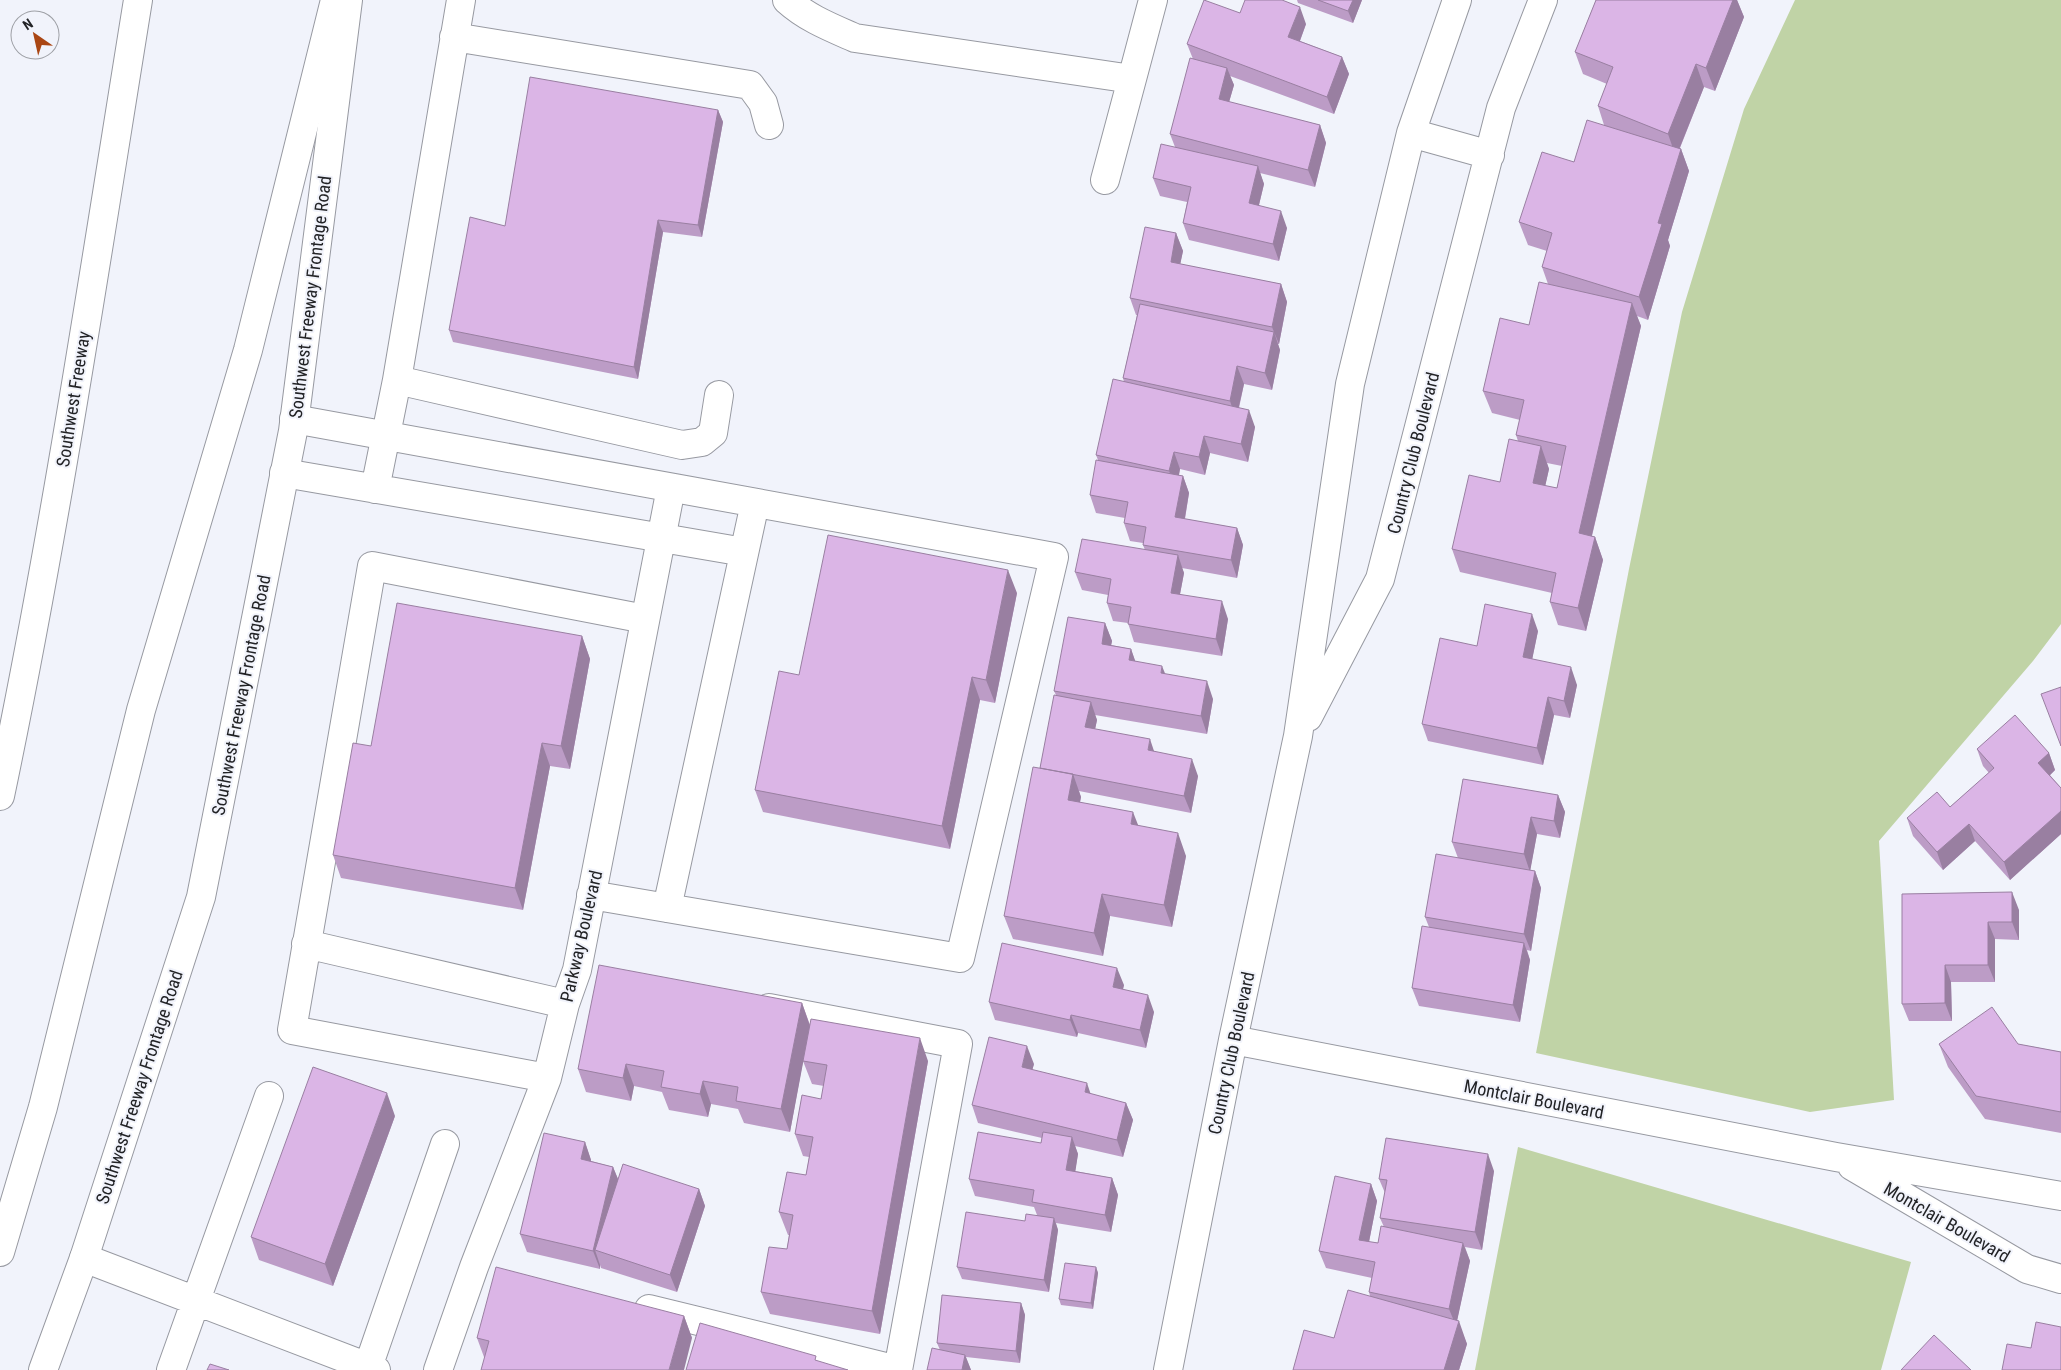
<svg xmlns="http://www.w3.org/2000/svg" width="2061" height="1370" font-family="'Roboto Condensed',sans-serif">
	<rect width="100%" height="100%" fill="#f1f3fb"/>
	<path fill="#c0d3a6" d="M1795,0h266v624l-28,37 -154,180 15,259 -84,12 -274,-59 93,-484 53,-257 62,-203z
		M1518,1147l393,115 -30,108h-406z"/>
	<g fill="none" stroke-linecap="round" stroke-linejoin="round">
		<g stroke="#9799a1" stroke-width="30">
			<path id="minor" d="M787,0c20,18 43,27 68,38l277,41 21,-79
				M454,37l296,48 13,18 6,22
				M1411,133l79,22
				M1105,180l27,-101
				M397,380l285,65 20,-3 11,-9 6,-38
				M294,419l760,138 -94,401 -369,-63
				M284,473l460,79
				M375,489l22,-109 64,-380
				M1308,717l72,-138 121,-471 42,-108
				M667,908l88,-405
				M306,944l259,60
				M769,1008l189,36 -60,326
				M1233,1040l603,117 225,39
				M547,1078l-255,-48 80,-464 273,53
				M1852,1166l175,103 34,10
				M84,1258l292,112
				M649,1309l249,61
				M171,1370l98,-274
				M367,1370l78,-226
				M438,1370l36,-103 73,-189 18,-74 12,-34 94,-482
				M1168,1370l65,-330 65,-304 52,-352 61,-251 46,-133"/>
		</g>
		<g stroke="#9799a1" stroke-width="30">
			<path id="major" d="M43,1370l41,-112 117,-361 92,-466 55,-431"/>
		</g>
		<g stroke="#9799a1" stroke-width="30">
			<path id="highway" d="M0,796c55,-263 95,-530 138,-796
				M0,1252l43,-145 98,-397 107,-360 87,-350"/>
		</g>
		<use href="#minor" stroke="#fff" stroke-width="28"/>
		<use href="#major" stroke="#fff" stroke-width="28"/>
		<use href="#highway" stroke="#fff" stroke-width="28"/>
	</g>
	<path fill="#bc9cc6" fill-rule="evenodd" d="M1297,0h65l-9,23 -55,-20z
		M1596,0h141l7,17 -29,74 -11,-4 -24,61 1,1 8,22 -21,69 2,6 -22,74 -11,-4 4,10 -49,210 3,1 8,23 -17,71 -28,-6 -8,-23 2,-9 -92,-21 -8,-23 48,-67 18,-41 -2,-6 4,-15 -28,-7 -9,-22 46,-66 19,-41 -6,-17 5,-16 -19,-6 -9,-23 55,-60 30,-37 -6,-19 9,-22 -24,-10 -8,-22zM1547,463l15,3 -5,22 -12,-2 4,-17z
		M1240,13l66,11 -6,17 42,16 7,17 -15,40 -104,-38 4,9 -5,17 91,23 6,18 -11,44 -55,-14 4,11 -5,21 28,23 -8,33 -90,-21 -6,-17 4,-21 -27,-6 -7,-18 22,-31 -5,-13 23,-75 -6,-15z
		M718,110l5,12 -21,115 -39,-5 -25,147 -185,-37 -4,-12 56,-104z
		M1176,233l7,18 -3,13 101,20 6,18 -8,42h-1l2,6 -8,40 -28,-6 -5,24 16,19 -7,35 -38,-9 -5,22 -25,-6 -1,6 4,1 6,17 -4,26 52,9 6,17 -6,33 -55,-10 2,5 -4,21 48,25 -6,37 -88,-14 -6,-19 -15,-2 -6,-18 1,-8 -26,-5 -7,-18 70,-22 -2,-5v-2l-13,-2 -6,-18 1,-5 -29,-5 -6,-18 8,-35 -2,-5 28,-73 -1,-4 14,-63h-1l-6,-17z
		M1017,593l-22,110 -15,-3 -30,149 -187,-37 -8,-22 44,-115z
		M1105,623l7,18 -1,4 20,4 4,12 30,13 48,25 -6,35 -112,-19 2,5 -2,9 59,22 44,25 -7,37 -112,-22 2,6 -1,5 58,24 48,30 -14,71 -62,-11 -7,40 -90,-17 -9,-23 36,-148 16,-73 -2,-4z
		M1538,631l-6,28 45,26 -7,33 -16,-3 -11,50 -115,-24 -6,-17 55,-78z
		M582,636l8,23 -20,110 -20,-3 -27,144 -182,-32 -8,-23 38,-109z
		M1977,749l72,4 6,17 -5,5 11,13v46l-51,46 -35,-39 -32,29 -30,-34 -6,-18 43,-11 39,-34 -6,-7z
		M1558,795l7,17 -5,26 -23,-4 -7,36 5,1 6,17 -10,63 -4,-1 3,10 -10,62 -101,-16 -7,-18 17,-61 -4,-10 33,-59 -6,-16z
		M1902,894l117,16v30l-24,-1v43h-44l1,39h-43l-7,-17z
		M1124,985l-1,4 31,23 -8,36 -68,-15 -1,4 -82,-17 -6,-18z
		M802,1003l8,22 118,36 -48,273 -110,-20 -9,-22 26,-43 2,-14h-1l-9,-23 27,-37 3,-18 -6,-1 -8,-22 26,-35 3,-13 -12,-2 -9,-23 -13,71 -46,-9 -6,-14 -27,-5 -3,13 -39,-7 -7,-18 -28,-6 -3,15 -45,-9 -8,-23z
		M1939,1044h79l43,8v81l-76,-14 -37,-52z
		M1034,1064l-2,6 59,24 35,9 7,17 -10,37 -48,-11 3,8 -3,17 37,7 6,17 -7,37 -55,-9 2,7 -9,62 -87,-13 -5,-12 68,-46 12,-6 -3,-8 -59,-11 -6,-17 72,-36 1,-5 -64,-15 -6,-18z
		M395,1116l-62,170 -74,-26 -8,-23z
		M585,1142l6,18v1l22,6 5,12 81,10 6,17 -28,86 -76,-24 -1,-3v4l-73,-17 -7,-18z
		M1494,1171l-12,79 -17,-3 5,14 -13,59 10,24 -8,26h-166l41,-32 36,-42 -1,-4 3,-14 -46,-10 -7,-17 52,-67 6,17 -8,41 9,1 6,-16 -4,-9 5,-25 -6,-14z
		M1096,1267l2,6 -5,36 -32,-4 -2,-6z
		M1021,1303l4,12 -5,48 -54,-6 5,13h-44l13,-20 -3,-7z
		M684,1316l8,22 -208,19 -7,-19z"/>
	<path fill="#997fa1" d="M1353,0h9l-9,23 -5,-12z
		M1733,0h4l7,17 -29,74 -9,-23z
		M1300,7l6,17 -11,30 -7,-17z
		M1342,57l7,17 -15,40 -7,-17z
		M1696,64l8,23 -28,70 -8,-23z
		M1227,68l7,17 -9,31 -6,-17z
		M718,110l5,12 -21,115 -4,-12z
		M1320,125l6,18 -11,44 -7,-17z
		M1681,149l8,22 -21,69 2,6 -22,74 -9,-23 19,-74z
		M1258,166l6,18 -9,37 -6,-18z
		M1281,211l6,17 -8,33 -6,-17z
		M658,220l5,12 -25,147 -4,-12z
		M1176,233l7,18 -6,29 -6,-18z
		M1281,284l6,18 -8,42 -7,-17z
		M1632,303l9,23 -54,230 -8,-23z
		M1274,332l6,18 -8,40 -7,-17z
		M1237,366l7,18 -8,35 -6,-18z
		M1249,410l6,17 -7,35 -7,-18z
		M1204,436l6,17 -5,22 -6,-18z
		M1541,446l8,23 -8,36 -8,-22z
		M1174,452l6,17 -4,20 -7,-18z
		M1183,476l6,17 -7,42 -7,-18z
		M1237,528l6,17 -6,33 -6,-18z
		M1595,537l8,23 -17,71 -8,-23z
		M1178,555l6,18 -7,37 -6,-17z
		M1008,570l9,23 -22,110 -9,-23z
		M1222,601l6,18 -6,37 -6,-17z
		M1532,614l6,17 -9,44 -6,-18z
		M1105,623l7,18 -4,20 -6,-17z
		M582,636l8,23 -20,110 -9,-23z
		M1131,649l6,17 -8,-6z
		M1162,666l7,17 -8,-10z
		M1571,667l6,18 -7,33 -6,-17z
		M972,677l8,23 -30,149 -8,-23z
		M1207,681l6,18 -6,35 -6,-18z
		M1548,697l6,18 -11,50 -6,-17z
		M1091,702l6,18 -5,24 -7,-17z
		M1150,739l6,18 -8,-7z
		M542,743l8,23 -27,144 -8,-22z
		M2049,753l6,17 -10,10 -7,-17z
		M1192,759l6,17 -7,37 -7,-17z
		M1073,774l8,23 -5,25 -8,-22z
		M1558,795l7,17 -5,26 -6,-17z
		M2061,811v23l-51,46 -6,-18z
		M1133,812l9,23 -11,-11z
		M1531,817l6,17 -7,38 -6,-18z
		M1969,824l6,17 -32,29 -6,-18z
		M1178,833l8,23 -14,71 -8,-22z
		M1535,871l6,17 -10,63 -7,-17z
		M2012,892l7,18v30l-7,-18z
		M1102,894l8,22 -7,40 -9,-23z
		M1988,922l7,17v43l-7,-17z
		M1524,943l6,17 -10,62 -7,-17z
		M1945,965l6,17 1,39 -7,-18z
		M1117,968l7,17 -5,20 -6,-18z
		M1148,995l6,17 -8,36 -6,-18z
		M802,1003l8,23 -20,106 -9,-23z
		M1071,1015l7,18 -1,4 -7,-17z
		M920,1038l8,23 -48,273 -8,-23z
		M1027,1046l7,18 -6,21 -6,-18z
		M626,1064l8,22 -3,15 -8,-23z
		M703,1081l8,23 -3,13 -8,-23z
		M1087,1083l6,18 -8,-9z
		M387,1093l8,23 -62,170 -8,-22z
		M1126,1103l7,17 -10,37 -6,-17z
		M1072,1137l6,17 -5,33 -7,-17z
		M585,1142l6,18 -4,16 -6,-17z
		M1488,1154l6,17 -12,79 -7,-18z
		M613,1167l7,17 -25,66 5,15v4l-7,-18z
		M1112,1178l6,17 -7,37 -6,-17z
		M1371,1184l6,17 -11,56 -7,-17z
		M699,1189l6,17 -28,86 -7,-17z
		M1054,1218l4,12 -9,62 -5,-12z
		M1463,1243l7,18 -14,65 -7,-17z
		M1096,1267l2,6 -5,36 -2,-6z
		M1021,1303l4,12 -5,48 -4,-12z
		M684,1316l8,22 -8,32h-15z
		M1459,1321l8,23 -8,26h-15z
		M965,1355l6,15h-9z"/>
	<path fill="#dbb5e6" stroke="#997fa1" d="M1204,0l36,13 5,-13h37l18,7 -12,30 54,20 -15,40 -140,-53z
		M1318,0h35l-5,11z
		M1596,0h137l-27,68 -10,-4 -28,70 -70,-28 15,-39 -38,-15z
		M1190,58l37,10 -8,31 101,26 -12,45 -138,-36z
		M530,77l188,33 -20,115 -40,-5 -24,147 -185,-37 21,-113 35,9z
		M1587,120l94,29 -23,74 4,1 -23,73 -97,-30 10,-34 -33,-11 23,-70 32,10z
		M1161,144l97,22 -9,37 32,8 -8,33 -90,-21 8,-36 -38,-9z
		M1145,227l31,6 -5,29 110,22 -9,43 -142,-29z
		M1539,282l93,21 -53,230 16,4 -17,71 -28,-6 6,-29 -104,-24 17,-74 31,7 9,-43 32,7 -8,37 24,5 9,-42 -50,-11 8,-35 -41,-9 17,-73 29,7z
		M1140,304l134,28 -9,41 -28,-7 -7,35 -107,-23z
		M1113,379l136,31 -8,34 -37,-8 -5,21 -25,-5 -5,19 -73,-16z
		M1096,460l87,16 -8,41 62,11 -6,32 -88,-15 3,-18 -22,-4 4,-21 -38,-7z
		M828,535l180,35 -22,110 -14,-3 -30,149 -187,-36 24,-119 20,4z
		M1082,539l96,16 -7,38 51,8 -6,38 -88,-15 3,-17 -24,-4 4,-24 -36,-7z
		M397,603l185,33 -21,110 -19,-3 -27,145 -182,-33 20,-112 18,3z
		M1485,604l47,10 -9,43 48,10 -7,34 -16,-4 -11,51 -115,-24 18,-86 37,8z
		M1068,617l37,6 -3,21 29,5 -2,11 33,6 -1,7 46,8 -6,35 -147,-25z
		M2061,687v59l-20,-52z
		M1054,695l37,7 -6,25 65,12 -2,11 44,9 -8,37 -144,-28z
		M2015,715l34,38 -11,10 23,25v23l-57,51 -35,-38 -32,28 -30,-34 30,-26 13,15 44,-39 -17,-19z
		M1033,767l40,7 -5,26 65,12 -2,12 47,9 -14,72 -62,-11 -8,39 -90,-17z
		M1463,779l95,16 -4,26 -23,-4 -7,37 -72,-12z
		M1436,854l99,17 -11,63 -99,-17z
		M2012,892v30h-24v43h-43v38l-43,1v-110z
		M1422,926l102,17 -11,62 -101,-17z
		M1002,943l115,25 -4,19 35,8 -8,35 -69,-15 -1,5 -81,-18z
		M599,965l203,38 -21,106 -45,-8 2,-14 -35,-6 -3,13 -39,-7 3,-16 -38,-7 -3,14 -45,-9z
		M1992,1007l26,37 43,8v60l-85,-16 -37,-52z
		M811,1019l109,19 -48,273 -111,-19 8,-45 18,2 6,-34 -14,-3 8,-40 19,3 7,-38 -18,-3 7,-39 19,4 6,-34 -24,-4z
		M989,1037l38,9 -5,21 65,16 -2,9 41,11 -9,37 -145,-35z
		M313,1067l74,26 -62,171 -74,-27z
		M978,1132l63,11 2,-11 29,5 -6,33 46,8 -7,37 -73,-13 2,-12 -65,-11z
		M544,1133l41,9 -4,17 32,8 -20,84 -73,-17z
		M1386,1138l102,16 -13,78 -95,-14 7,-38 -8,-1z
		M623,1164l76,25 -29,86 -75,-25z
		M1335,1176l36,8 -12,56 19,3 3,-17 82,17 -14,66 -80,-17 6,-30 -56,-11z
		M966,1212l59,9 1,-7 28,4 -10,62 -87,-13z
		M1065,1263l31,4 -5,36 -32,-4z
		M496,1267l188,49 -15,54h-188l8,-29 -12,-3z
		M1348,1290l111,31 -15,49h-151l11,-40 30,8z
		M942,1295l79,8 -5,48 -79,-8z
		M2036,1322l25,5v43h-59l5,-26 24,4z
		M700,1323l116,33 -1,4 33,10h-162z
		M1934,1335l37,35h-70z
		M932,1348l33,7 -3,15h-35z
		M210,1364l19,6h-22z"/>
	<g text-anchor="middle" dominant-baseline="central" stroke-width="4" stroke-linejoin="round" paint-order="stroke">
		<g font-size="18" fill="#222326" stroke="#f1f3fb">
			<text transform="translate(310 297) rotate(-83)">Southwest Freeway Frontage Road</text>
			<text transform="translate(73 399) rotate(-81)">Southwest Freeway</text>
			<text transform="translate(1413 453) rotate(-76)">Country Club Boulevard</text>
			<text transform="translate(241 695) rotate(-79)">Southwest Freeway Frontage Road</text>
			<text transform="translate(581 936) rotate(-77)">Parkway Boulevard</text>
			<text transform="translate(1231 1053) rotate(-78)">Country Club Boulevard</text>
			<text transform="translate(139 1087) rotate(-72)">Southwest Freeway Frontage Road</text>
			<text transform="translate(1534 1099) rotate(11)">Montclair Boulevard</text>
			<text transform="translate(1947 1222) rotate(30)">Montclair Boulevard</text>
		</g>
	</g>
	<g transform="translate(35 35) rotate(326)"><circle r="24" fill="#f1f3fb" stroke="#9ea0a6"/>
	<path d="M0-4L9 19L0 12L-9 19Z" fill="#aa4613"/>
	<text y="-8" font-size="14" font-weight="bold" text-anchor="middle" fill="#222326">N</text>
	</g>
</svg>
